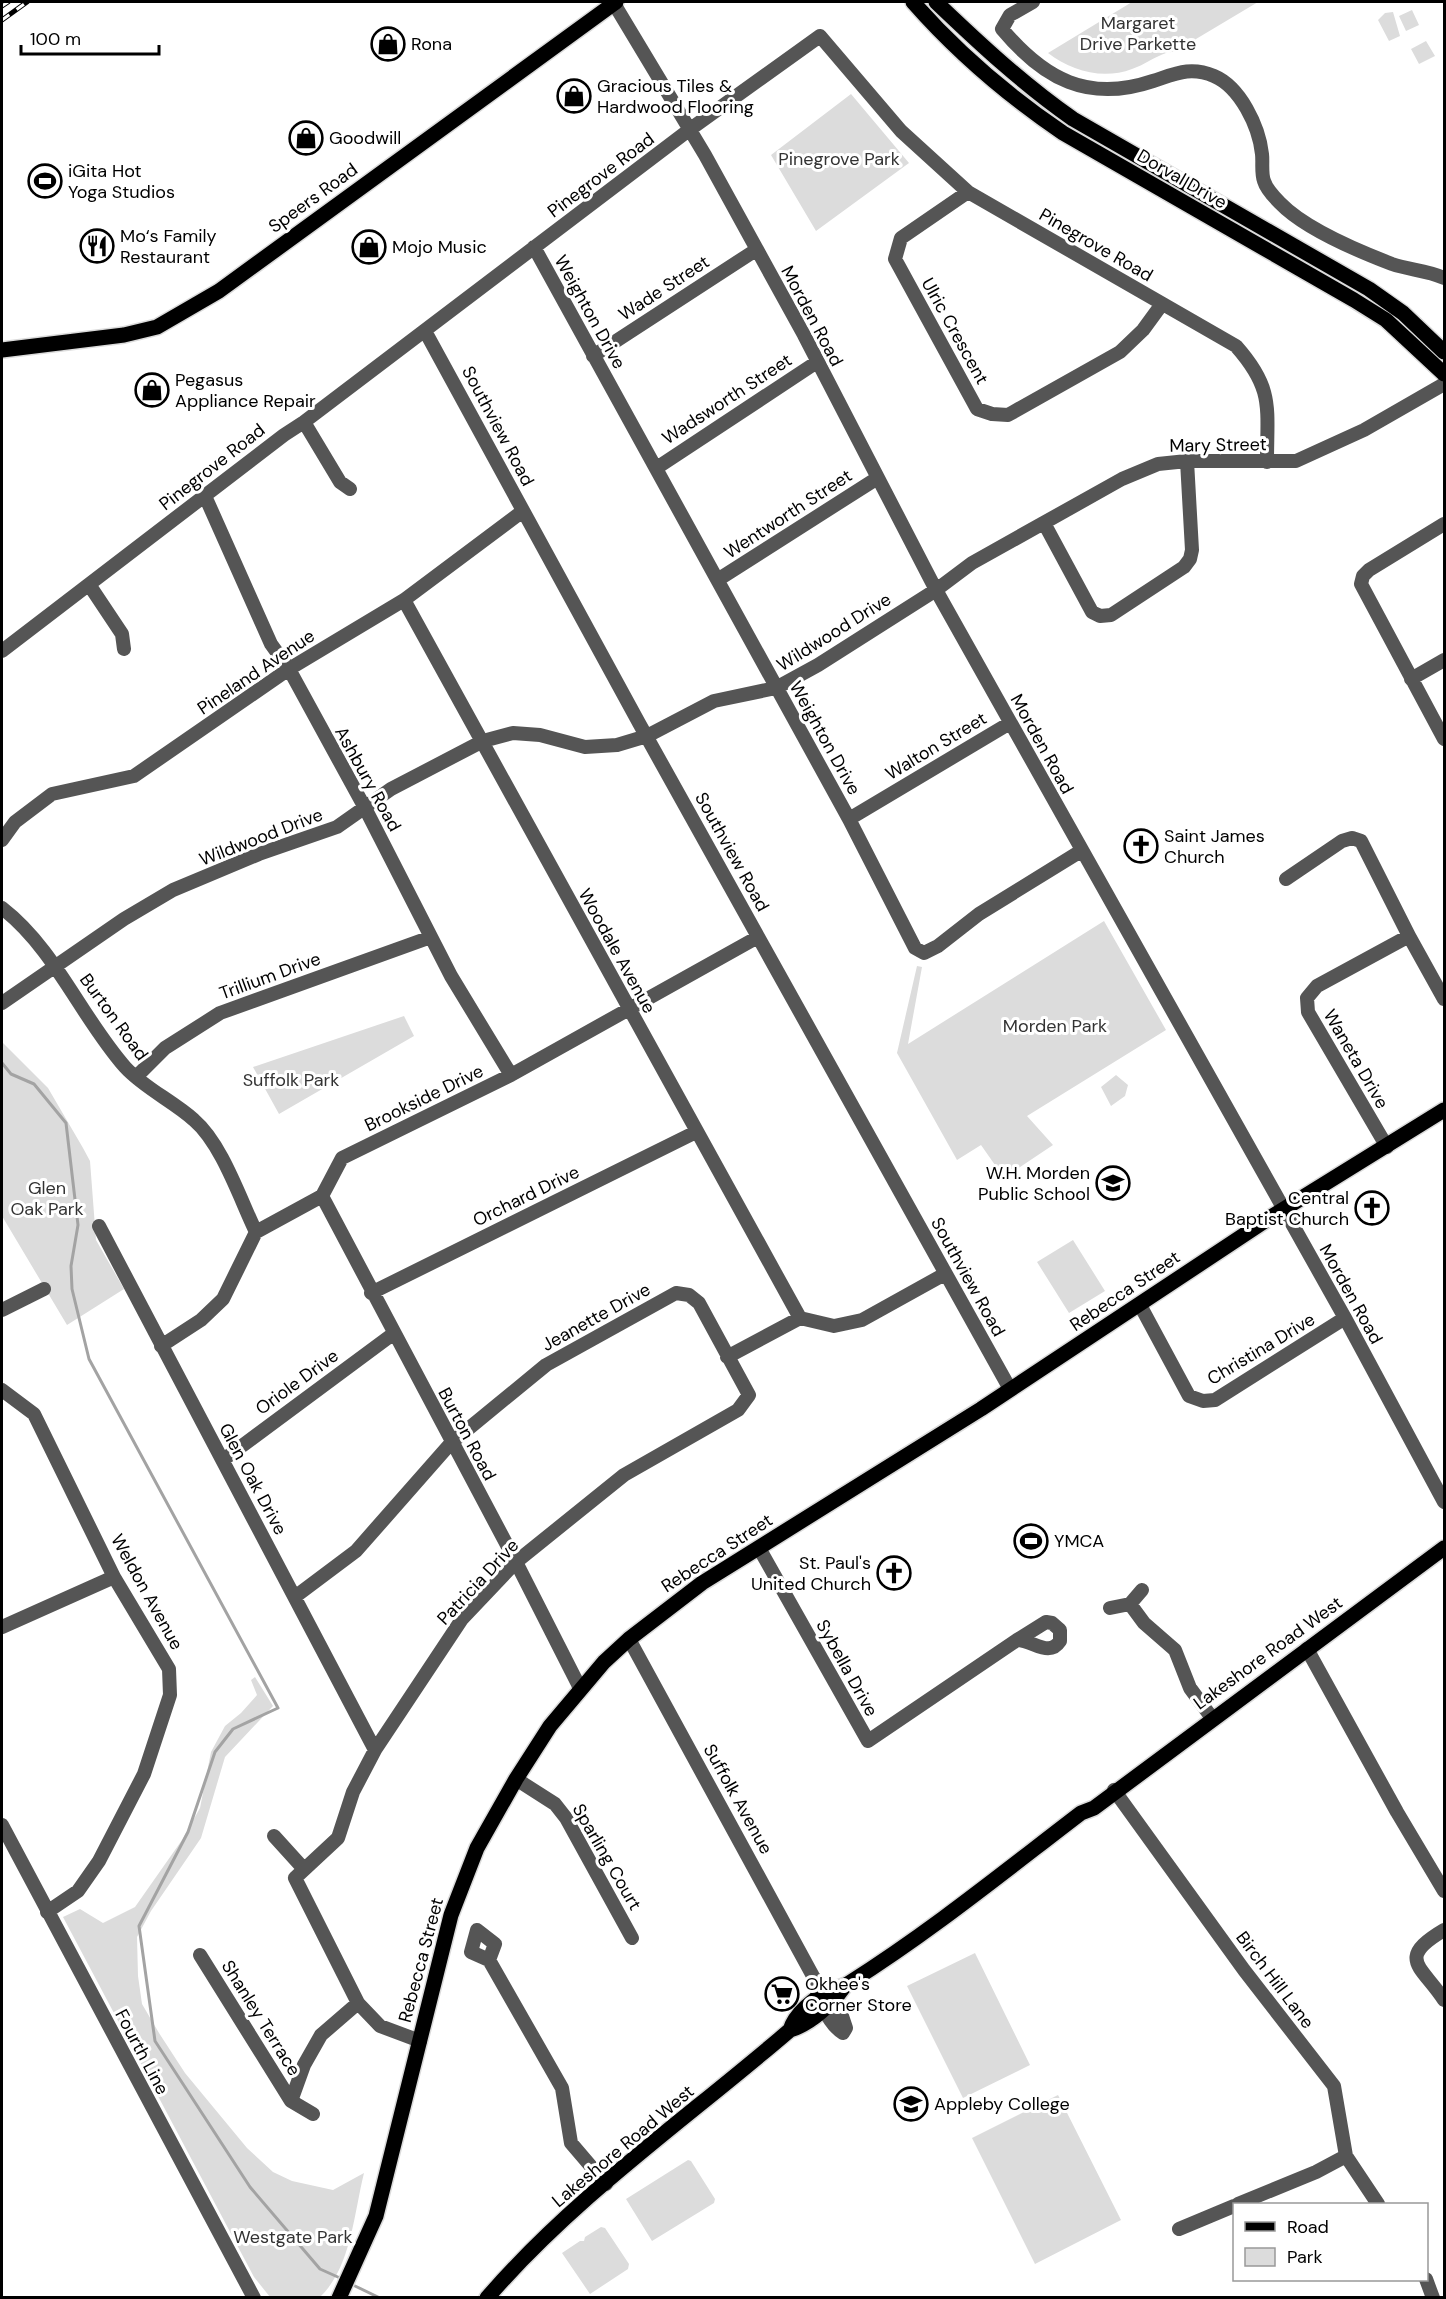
<svg xmlns="http://www.w3.org/2000/svg" width="1446" height="2299" font-family="'DM Sans',sans-serif">
	<rect width="100%" height="100%" fill="#fff"/>
	<path fill="#dcdcdc" d="M1132,2h126l-62,37 -2,12c-9,0 -19,0 -28,2 -12,4 -22,12 -34,16 -29,11 -61,2 -84,-16z
		M1412,10l7,15 -13,6 -7,-15z
		M1393,12l7,24 -11,5 -11,-21 7,-7z
		M1426,41l9,15 -16,8 -8,-15z
		M851,94l58,69 -93,68 -45,-76z
		M1104,921l62,109 -139,86 26,29 -45,30h-6l-21,-30 -24,15 -60,-107 20,-87 5,1 -14,77z
		M404,1016l10,20 -135,78 -26,-47z
		M2,1042l46,46 35,60 7,13 6,79 28,49 -57,36 -65,-109z
		M1116,1075l12,10 -3,11 -14,10 -10,-19z
		M1073,1240l32,51 -36,22 -32,-51z
		M255,1677l18,29 -48,51 -24,81 -50,73 -14,26 1,39 4,28 17,29 26,40 62,75 26,24 19,9 41,9 31,-17c-10,40 -13,95 -44,124h-50l-16,-20 -191,-360 17,-8 23,14 32,-16 47,-67 18,-32 11,-56 14,-26 16,-13 16,-18 -6,-15z
		M975,1953l55,112 -67,33 -56,-112z
		M1058,2095l63,125 -86,44 -63,-126z
		M688,2160l3,1 24,38 -1,4 -62,38 -26,-42z
		M601,2227l4,1 24,36 -1,5 -38,25 -28,-41 18,-12h4l1,-4z"/>
	<g fill="none" stroke-linecap="round" stroke-linejoin="round">
		<path stroke="#a3a3a3" stroke-width="3" d="M2,1063l9,11 23,10 32,39 12,102 -7,41 1,23 17,70 189,349 -45,21 -18,23 -27,80 -49,94 16,115 95,146 70,82 20,9
			M355,2286l25,12"/>
		<g stroke="#dbdbdb" stroke-width="18">
			<path id="major" d="M913,2c44,50 94,93 150,131l291,167 32,20 58,54
				M936,2c44,42 87,82 137,117l296,170 34,24 41,39
				M2,350l122,-15 33,-8 62,-36 397,-289
				M790,2030c5,-16 23,-31 38,-39 6,-3 14,-3 21,-8 81,-51 156,-112 232,-170l13,-5 350,-260
				M339,2298l37,-82 75,-301 26,-67 39,-69 34,-53 54,-64 25,-23 73,-56 279,-174 290,-192 173,-107
				M487,2298c88,-102 202,-181 303,-268 21,-6 42,-26 54,-43"/>
		</g>
		<path stroke="#555" stroke-width="14" d="M613,2l92,153 99,180 132,255 409,728 99,184
			M1033,2l-23,13 -8,14c42,50 86,74 151,52 22,-7 37,-15 61,-5 26,11 45,50 48,78 1,8 -1,19 2,27 2,7 11,17 16,22 25,26 78,48 112,61 17,6 35,6 52,14
			M968,192l-67,46 -6,21 82,150 15,5 16,1 112,-63 23,-22 19,-26
			M534,247l315,572 66,129 9,5 14,-7 41,-32 102,-63
			M425,331l214,392 371,666
			M593,356l163,-106
			M304,422l36,60 10,7
			M658,467l159,-105
			M205,496l66,148 18,25 76,139 86,168 60,99
			M1044,523l48,89 8,4 11,-1 73,-48 6,-8 2,-9 -5,-89
			M1444,524l-75,46 -6,6 -2,8 83,155
			M719,579l157,-100
			M90,586l32,48 2,15
			M404,600l396,718
			M2,651l282,-216 20,-13 385,-292 131,-94 81,95 67,61 268,154c38,43 31,61 31,116
			M1411,679l33,-19
			M849,819l161,-96
			M2,840l13,-18 37,-28 82,-18 155,-107 115,-69 119,-89
			M1286,879l56,-38 10,-3 9,3 48,95 35,63
			M2,908c53,41 79,109 123,159 19,21 48,34 69,53 28,24 46,79 62,112
			M2,1003l122,-84 49,-29 86,-36 78,-27 54,-38 92,-48 30,-8 27,2 45,12 32,-2 30,-9 67,-35 62,-13 42,-23 118,-75 36,-27 150,-84 36,-15 29,-3h109l68,-31 80,-46
			M136,1077l29,-29 55,-35 211,-76
			M1387,1147l-79,-135 -1,-14 10,-12 92,-50
			M322,1196l194,366 64,126
			M99,1226l276,524
			M371,1293l325,-161
			M1140,1305l49,91 14,5 12,-1 130,-82
			M2,1310l42,-21
			M161,1346l40,-26 22,-21 33,-67 66,-36 20,-38 169,-83 247,-138
			M727,1357l73,-39 34,8 28,-6 83,-46
			M2,1390l32,24 80,163 55,92 1,26 -26,79 -45,87 -21,30 -31,21
			M223,1460l170,-126
			M759,1548l109,193 149,-101
			M296,1596l60,-45 95,-108 95,-78 130,-72 13,2 10,8 50,92 -11,15 -114,65 -108,87 -54,57 -87,131 -22,42 -15,46 -43,40 63,125 22,23 40,15
			M1130,1604l14,19 31,27 15,38 22,30
			M1110,1608l20,-4 12,-14
			M1046,1622l6,1 8,7v11c-11,17 -27,-1 -43,-1z
			M2,1627l112,-50
			M629,1639l185,339c3,18 13,45 29,55l3,-5 -10,-30 -22,-20
			M1307,1649l90,163 47,79
			M516,1779l39,25 11,14 66,120
			M1114,1790l130,180 90,116 12,70 32,48
			M2,1825l252,473
			M274,1836l29,32
			M1444,1930c-49,29 -22,36 0,70
			M200,1955l91,146 22,13
			M489,1960l6,-16 -18,-14 -6,22 18,8 73,128 9,55 35,41
			M291,2101l13,-36 17,-30 37,-32
			M1238,2204l78,-32 30,-16
			M1179,2229l55,-23
			M1426,2279l7,19"/>
		<use href="#major" stroke="#000" stroke-width="15"/>
		<g stroke="#000" stroke-width="5">
			<path id="rail" d="M2,6l6,-4
				M2,20l25,-18"/>
		</g>
		<use href="#rail" stroke="#fff" stroke-width="3" stroke-dasharray="9" stroke-linecap="butt"/>
	</g>
	<defs>
		<g id="shop-ring" transform="scale(1.725)"><circle r="9.5" fill="#fff" stroke="#000" stroke-width="1.5"/><path d="M-5-2.5h2.3a2.7 3.5 0 0 1 5.4 0H5L5.5 6h-11ZM-1.5-2.5h3a1.5 2.3 0 0 0-3 0Z" fill="#000"/></g>
		<g id="stadium-ring" transform="scale(1.725)"><circle r="9.5" fill="#fff" stroke="#000" stroke-width="1.5"/><path d="M0-5a6.5 5 0 1 0 0 10a6.5 5 0 1 0 0-10ZM-3.5-1.8h7v3.6h-7Z" fill="#000"/></g>
		<g id="restaurant-ring" transform="scale(1.725)"><circle r="9.5" fill="#fff" stroke="#000" stroke-width="1.5"/><path d="M-5-6h1v4h1v-4h1v4h1v-4h1v5L-1.5 .5V6h-2V.5L-5-1ZM5-6V6H3V1.5H1.5Q1.5-4 5-6Z" fill="#000"/></g>
		<g id="church-ring" transform="scale(1.725)"><circle r="9.5" fill="#fff" stroke="#000" stroke-width="1.5"/><path d="M-1.2-6h2.4v3.5h3.3v2.4h-3.3V6h-2.4V-.1h-3.3v-2.4h3.3Z" fill="#000"/></g>
		<g id="school-ring" transform="scale(1.725)"><circle r="9.5" fill="#fff" stroke="#000" stroke-width="1.5"/><path d="M0-5L7-2L0 1L-7-2ZM-4 1L0 2.5L4 1V4Q0 6-4 4Z" fill="#000"/></g>
		<g id="supermarket-ring" transform="scale(1.725)"><circle r="9.5" fill="#fff" stroke="#000" stroke-width="1.5"/><path d="M-6-5.5h2.5l.6 2H6L4.5 2H-2.5L-4.4-4H-6ZM-1.5 3.2a1.3 1.3 0 1 0 .1 0ZM3 3.2a1.3 1.3 0 1 0 .1 0Z" fill="#000"/></g>
	</defs>
	<g fill-rule="evenodd">
		<use href="#shop-ring" x="388" y="44"/>
		<use href="#shop-ring" x="574" y="96"/>
		<use href="#shop-ring" x="306" y="138"/>
		<use href="#stadium-ring" x="45" y="181"/>
		<use href="#restaurant-ring" x="97" y="246"/>
		<use href="#shop-ring" x="369" y="247"/>
		<use href="#shop-ring" x="152" y="390"/>
		<use href="#church-ring" x="1141" y="846"/>
		<use href="#school-ring" x="1113" y="1183"/>
		<use href="#church-ring" x="1372" y="1208"/>
		<use href="#stadium-ring" x="1031" y="1541"/>
		<use href="#church-ring" x="894" y="1573"/>
		<use href="#supermarket-ring" x="782" y="1994"/>
		<use href="#school-ring" x="911" y="2104"/>
	</g>
	<g text-anchor="middle" dominant-baseline="central" stroke-width="6" stroke-linejoin="round" paint-order="stroke">
		<g font-size="18" fill="#333" stroke="#fff">
			<text x="1138" y="23">Margaret<tspan x="1138" dy="21">Drive Parkette</tspan></text>
			<text x="839" y="159">Pinegrove Park</text>
			<text x="1055" y="1026">Morden Park</text>
			<text x="291" y="1080">Suffolk Park</text>
			<text x="47" y="1188">Glen<tspan x="47" dy="21">Oak Park</tspan></text>
			<text x="293" y="2237">Westgate Park</text>
		</g>
		<g font-size="18" fill="#000" stroke="#fff" text-anchor="start">
			<text x="411" y="44">Rona</text>
			<text x="597" y="86">Gracious Tiles &amp;<tspan x="597" dy="21">Hardwood Flooring</tspan></text>
			<text x="329" y="138">Goodwill</text>
			<text x="68" y="171">iGita Hot<tspan x="68" dy="21">Yoga Studios</tspan></text>
			<text x="120" y="236">Mo‘s Family<tspan x="120" dy="21">Restaurant</tspan></text>
			<text x="392" y="247">Mojo Music</text>
			<text x="175" y="380">Pegasus<tspan x="175" dy="21">Appliance Repair</tspan></text>
			<text x="1164" y="836">Saint James<tspan x="1164" dy="21">Church</tspan></text>
			<text x="1090" y="1173" text-anchor="end">W.H. Morden<tspan x="1090" dy="21">Public School</tspan></text>
			<text x="1349" y="1198" text-anchor="end">Central<tspan x="1349" dy="21">Baptist Church</tspan></text>
			<text x="1054" y="1541">YMCA</text>
			<text x="871" y="1563" text-anchor="end">St. Paul's<tspan x="871" dy="21">United Church</tspan></text>
			<text x="805" y="1984">Okhee's<tspan x="805" dy="21">Corner Store</tspan></text>
			<text x="934" y="2104">Appleby College</text>
		</g>
		<g font-size="18" fill="#000" stroke="#fff">
			<text transform="translate(601 175) rotate(-37)">Pinegrove Road</text>
			<text transform="translate(1182 179) rotate(30)">Dorval Drive</text>
			<text transform="translate(313 198) rotate(-36)">Speers Road</text>
			<text transform="translate(1096 245) rotate(30)">Pinegrove Road</text>
			<text transform="translate(664 288) rotate(-33)">Wade Street</text>
			<text transform="translate(590 312) rotate(61)">Weighton Drive</text>
			<text transform="translate(812 316) rotate(62)">Morden Road</text>
			<text transform="translate(955 331) rotate(61)">Ulric Crescent</text>
			<text transform="translate(727 399) rotate(-33)">Wadsworth Street</text>
			<text transform="translate(498 426) rotate(62)">Southview Road</text>
			<text transform="translate(1218 445) rotate(-1)">Mary Street</text>
			<text transform="translate(212 467) rotate(-38)">Pinegrove Road</text>
			<text transform="translate(788 514) rotate(-33)">Wentworth Street</text>
			<text transform="translate(834 632) rotate(-32)">Wildwood Drive</text>
			<text transform="translate(256 672) rotate(-34)">Pineland Avenue</text>
			<text transform="translate(825 738) rotate(61)">Weighton Drive</text>
			<text transform="translate(1042 744) rotate(61)">Morden Road</text>
			<text transform="translate(936 746) rotate(-31)">Walton Street</text>
			<text transform="translate(368 779) rotate(61)">Ashbury Road</text>
			<text transform="translate(261 837) rotate(-21)">Wildwood Drive</text>
			<text transform="translate(732 852) rotate(61)">Southview Road</text>
			<text transform="translate(617 951) rotate(61)">Woodale Avenue</text>
			<text transform="translate(270 976) rotate(-20)">Trillium Drive</text>
			<text transform="translate(114 1017) rotate(54)">Burton Road</text>
			<text transform="translate(1356 1059) rotate(60)">Waneta Drive</text>
			<text transform="translate(424 1098) rotate(-26)">Brookside Drive</text>
			<text transform="translate(526 1196) rotate(-26)">Orchard Drive</text>
			<text transform="translate(968 1277) rotate(61)">Southview Road</text>
			<text transform="translate(1125 1291) rotate(-34)">Rebecca Street</text>
			<text transform="translate(1351 1294) rotate(61)">Morden Road</text>
			<text transform="translate(596 1317) rotate(-29)">Jeanette Drive</text>
			<text transform="translate(1261 1349) rotate(-31)">Christina Drive</text>
			<text transform="translate(297 1382) rotate(-36)">Oriole Drive</text>
			<text transform="translate(467 1434) rotate(62)">Burton Road</text>
			<text transform="translate(253 1479) rotate(62)">Glen Oak Drive</text>
			<text transform="translate(717 1553) rotate(-33)">Rebecca Street</text>
			<text transform="translate(478 1582) rotate(-47)">Patricia Drive</text>
			<text transform="translate(147 1592) rotate(61)">Weldon Avenue</text>
			<text transform="translate(1268 1653) rotate(-36)">Lakeshore Road West</text>
			<text transform="translate(847 1668) rotate(61)">Sybella Drive</text>
			<text transform="translate(738 1799) rotate(61)">Suffolk Avenue</text>
			<text transform="translate(607 1857) rotate(60)">Sparling Court</text>
			<text transform="translate(421 1960) rotate(-75)">Rebecca Street</text>
			<text transform="translate(1275 1980) rotate(53)">Birch Hill Lane</text>
			<text transform="translate(261 2018) rotate(58)">Shanley Terrace</text>
			<text transform="translate(142 2052) rotate(62)">Fourth Line</text>
			<text transform="translate(623 2146) rotate(-40)">Lakeshore Road West</text>
		</g>
	</g>
	<rect width="1446" height="2299" fill="none" stroke="#000000" stroke-width="6"/>
	<rect x="1233" y="2203" width="195" height="78" fill="#ffffff" stroke="#999999" stroke-width="1.5"/>
	<rect x="1245" y="2222" width="30" height="9" fill="#000000" stroke="#999999" stroke-width="1.5"/>
	<text x="1287" y="2233" font-size="18" fill="#000000">Road</text>
	<rect x="1245" y="2248" width="30" height="18" fill="#dcdcdc" stroke="#999999" stroke-width="1.5"/>
	<text x="1287" y="2263" font-size="18" fill="#000000">Park</text>
	<path d="M21 45v9h138v-9" fill="none" stroke="#000000" stroke-width="3"/>
	<text x="30" y="45" font-size="18" fill="#000000" stroke="#ffffff" stroke-width="4.5" paint-order="stroke">100 m</text>
</svg>
